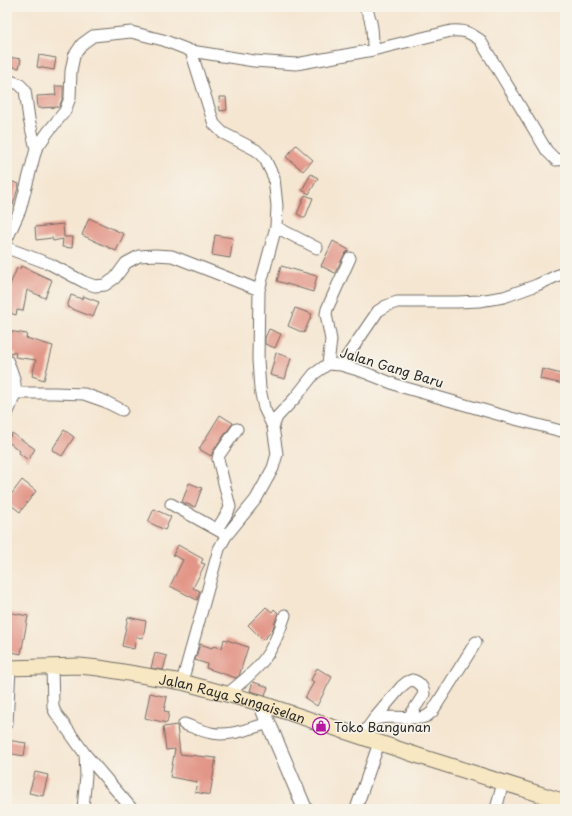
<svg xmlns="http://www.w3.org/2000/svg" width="572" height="816" font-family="'Playpen Sans',sans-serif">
	<rect width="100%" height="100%" fill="#f7f3e8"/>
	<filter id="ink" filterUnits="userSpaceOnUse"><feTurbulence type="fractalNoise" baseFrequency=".025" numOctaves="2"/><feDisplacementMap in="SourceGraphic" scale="8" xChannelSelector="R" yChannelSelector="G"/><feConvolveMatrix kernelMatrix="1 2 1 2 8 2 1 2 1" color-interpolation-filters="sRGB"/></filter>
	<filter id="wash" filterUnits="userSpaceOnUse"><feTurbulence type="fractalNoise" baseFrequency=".012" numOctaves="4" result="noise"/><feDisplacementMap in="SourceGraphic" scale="16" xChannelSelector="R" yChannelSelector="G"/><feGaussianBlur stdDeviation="0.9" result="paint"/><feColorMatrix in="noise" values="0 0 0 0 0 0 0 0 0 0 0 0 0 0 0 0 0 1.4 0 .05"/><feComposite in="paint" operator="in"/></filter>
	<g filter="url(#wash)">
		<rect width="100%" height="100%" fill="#f5e6d2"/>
		<g id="blocks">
			<path fill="#e29688" d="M39,55l17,3 -2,12 -17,-3z
				M7,57l14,2 -2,9 -12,-2z
				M55,86h8v11l-4,10 -21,1 -1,-12 19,-1z
				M219,97h7l1,13 -7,1z
				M296,145l17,15 -10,11 -17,-14z
				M311,174l7,4 -9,16 -7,-4z
				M7,180l12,4 -6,21 -6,-2z
				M305,195l8,3 -8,20 -8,-4z
				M89,218l35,16 -8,17 -34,-16z
				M63,224l1,13h9l-1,11 -10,-1 1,-8 -10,2 -1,-3 -16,2 -1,-13z
				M215,235l18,3 -3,20 -18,-3z
				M333,241l16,9 -5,5 -9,18 -14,-7z
				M21,266l31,14 -7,18 -18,-8 -4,21 -6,-1 -1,5 -6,-2v-2l-3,-1v-18l10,-24 3,1z
				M281,266l36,10 -4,16 -36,-11z
				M71,295l11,4 1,-3 16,6 -6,15 -26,-10z
				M295,308l17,6 -8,19 -16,-7z
				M269,329l12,5 -6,14 -10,-4v-6z
				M8,331l19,3 -1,4 27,8 -9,34 -12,-4 4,-16 -21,-3 1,-4 -9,-1z
				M276,353l15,5 -6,21 -15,-4z
				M542,369l23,6 -1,9 -24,-5z
				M220,415l13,8 -20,28 -2,5 -12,-7z
				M64,430l10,7 -12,19 -10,-6z
				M12,433l23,16 -7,11 -9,-7 1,-2 -13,-10z
				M22,480l14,11 -16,21 -13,-10v-2z
				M189,483l13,5 -7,19 -13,-5z
				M154,509l17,8 -6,13 -17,-8z
				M178,545l25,14 -2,4 4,1 -12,24 7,3 -3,9 -27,-14 13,-26 -10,-5z
				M266,607l6,5 2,-3 4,4 -6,18 -9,9 -15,-15z
				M7,612l21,4 -7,38 -14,-3z
				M128,617l18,4 -3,17 -7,-1 -2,12 -12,-3z
				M224,639l24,8 -9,29 -3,2 -30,-10 1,-4 -12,-4 5,-16 12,4 1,-2 9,2z
				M155,653l12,3 -4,14 -12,-2z
				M317,668l15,9 -15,29 -12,-8 9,-16 -3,-2z
				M253,682l15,5 -3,8 -15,-4z
				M150,693l17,4 -3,14 5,1 -2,11 -22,-5z
				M177,725l3,29 36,4 -6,37 -15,-3 2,-10 -27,-5 5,-28 -9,1 -3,-23z
				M7,740l19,3 -2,13 -17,-3z
				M35,772l13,3 -5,21 -14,-3z"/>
		</g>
	</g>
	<g filter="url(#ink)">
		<use href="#blocks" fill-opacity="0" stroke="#726c65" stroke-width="1"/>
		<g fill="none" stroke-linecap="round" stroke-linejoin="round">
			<g stroke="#726c65" stroke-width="13">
				<path id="minor" d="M364,7c9,9 9,31 9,43
					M191,51l23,73 9,9 33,17 9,9 9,19 3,28 -1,21 -17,63 -1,70 2,29 4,19 9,19
					M7,80l12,4 6,6 4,29 7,30
					M276,227l41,21
					M7,239l13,-29 16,-61 12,-17 17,-21 5,-13 1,-27 3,-15 8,-12 11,-8 38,-4 32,8 28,11 63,10 42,3 77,-14 78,-19c13,-1 18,1 29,9l67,111 9,9 9,-1
					M7,248l43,16 34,18 11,4 10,-1 10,-7 11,-15 13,-7 16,-1 17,1 87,34
					M7,360c11,24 11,31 0,54
					M328,364l3,-24 -5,-26 1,-5 23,-51
					M341,365l37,-54 8,-5 11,-4h61l21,-1 25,-4 33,-12 28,-13
					M16,393h39l29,1 20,7 18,9
					M171,504l52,29
					M217,529l11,-17 2,-5 -12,-48 1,-4 18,-26
					M52,667l1,40 2,5 30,42 1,21 -3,34
					M182,682l37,-133 7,-13 30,-37 17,-31 4,-14 -4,-27 4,-10 18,-19 19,-24 14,-10 13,1 20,6 38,15 112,32 54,14
					M227,694c33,-26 45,-38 58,-79
					M374,719l13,-2 34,1 6,-2 5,-4 44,-70
					M7,723l3,-55
					M184,724c9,3 18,7 27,9 19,4 40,-5 58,-10
					M361,737l13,-18 28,-33 5,-4 5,-2c8,2 11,6 12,14l-15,23
					M85,754l47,55
					M357,806l22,-63
					M496,809l7,-26"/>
			</g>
			<g stroke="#726c65" stroke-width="16">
				<path id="tertiary" d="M260,703l45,106"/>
			</g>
			<g stroke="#726c65" stroke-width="17">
				<g id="secondary">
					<path id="s1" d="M7,668l72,-2 20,2 83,14 78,21 162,54 143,45"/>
				</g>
			</g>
			<use href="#minor" stroke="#fff" stroke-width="11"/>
			<use href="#tertiary" stroke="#fff" stroke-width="14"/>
			<use href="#secondary" stroke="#f7e8c3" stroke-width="15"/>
		</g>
	</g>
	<defs>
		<g id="shop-ring" transform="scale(0.9)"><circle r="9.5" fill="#f7f3e8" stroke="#b5179e" stroke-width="1.5"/><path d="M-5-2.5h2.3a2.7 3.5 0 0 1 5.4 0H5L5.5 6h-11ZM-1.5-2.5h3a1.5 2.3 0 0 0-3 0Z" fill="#b5179e"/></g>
	</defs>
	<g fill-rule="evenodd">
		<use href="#shop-ring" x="321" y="726"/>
	</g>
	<g text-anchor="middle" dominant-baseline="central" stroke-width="3.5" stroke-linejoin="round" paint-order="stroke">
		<g font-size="13" fill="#2b2b2b" stroke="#f7f3e8">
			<text transform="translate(392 367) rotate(17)">Jalan Gang Baru</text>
			<text stroke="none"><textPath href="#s1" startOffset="229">Jalan Raya Sungaiselan</textPath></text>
		</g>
		<g font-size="13" fill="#2b2b2b" stroke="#f7f3e8" text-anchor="start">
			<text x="334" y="726">Toko Bangunan</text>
		</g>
	</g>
	<rect width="572" height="816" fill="none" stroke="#f7f3e8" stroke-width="24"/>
</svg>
